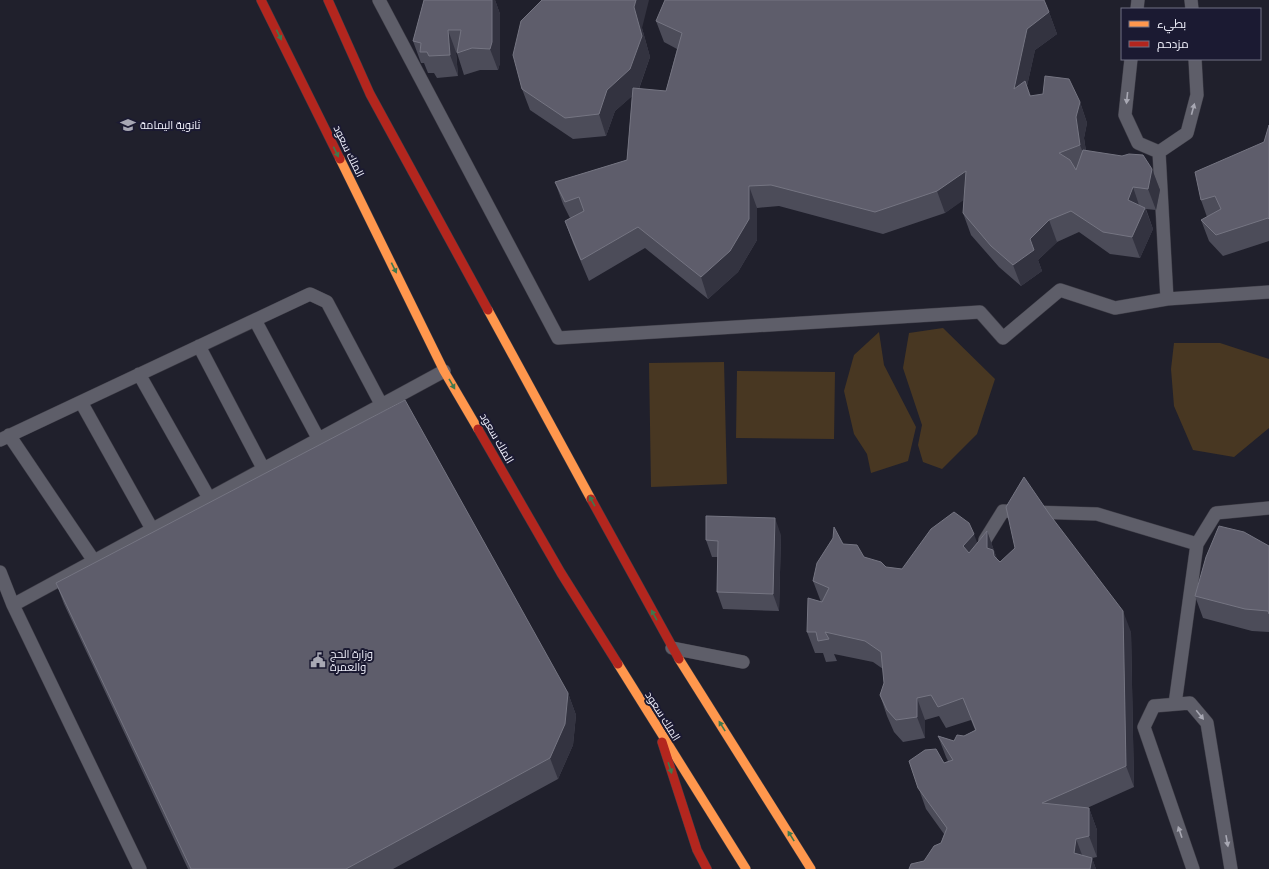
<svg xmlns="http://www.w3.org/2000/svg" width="1269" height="869" font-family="'Titillium Web',Cairo,sans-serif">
	<rect width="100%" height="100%" fill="#20202c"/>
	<path fill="#483722" d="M943,328l52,51 -18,55 -35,35 -19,-7 -5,-17 4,-20 -19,-57 6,-35z
		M879,332l5,33 32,62 -8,34 -37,12 -4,-19 -13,-20 -10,-43 10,-36z
		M1174,343h46l49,16v69l-35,29 -41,-7 -19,-44 -3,-37z
		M724,362l3,122 -76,3 -2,-124z
		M737,371l98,1 -1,67 -98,-1z"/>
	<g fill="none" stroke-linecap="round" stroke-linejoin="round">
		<g stroke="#3d3c46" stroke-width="14">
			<path id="lane" d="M379,0l179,338 422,-26 23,26 57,-48 55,18 52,-9 102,-7
				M1191,0l1,9
				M1137,9l1,-9
				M1131,59l-6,56 13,28 21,9 28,-19 10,-38 -2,-36
				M1159,152l8,147
				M255,320l63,118
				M199,346l64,122
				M139,374l70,124
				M81,402l71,127
				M9,435l85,126
				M0,440l310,-146 17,8 54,102
				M985,540l18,-29 94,3 100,30 19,-31 53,-5
				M0,572l13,33 127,264
				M13,605l431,-234
				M672,648l71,14
				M1175,704l22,-160
				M1193,869l-49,-142 10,-21 36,-3 17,20 24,146"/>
		</g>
		<g stroke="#3d3c46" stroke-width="10">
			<path id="slow" d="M340,159l104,212 34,58
				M488,310l103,189
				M679,659l132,210
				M618,664l128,205"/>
		</g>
		<g stroke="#3d3c46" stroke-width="10">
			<path id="jam" d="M261,0l79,159
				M328,0l42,94 118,216
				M478,429l83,144 57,91
				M591,499l88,160
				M662,742l35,108 10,19"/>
		</g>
		<use href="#lane" stroke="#5e5e69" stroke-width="13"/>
		<use href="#slow" stroke="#ff974d" stroke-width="9"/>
		<use href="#jam" stroke="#b3261e" stroke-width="9"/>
	</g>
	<path fill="#4c4c59" d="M424,0h71l5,14v49l-2,7h-18l-16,5 -7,-22v-1h-1l2,24 -21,2 -3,-5h-6l-4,-10h-3l-8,-22z
		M1049,12l8,22 -22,16 -8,36 4,10 49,6 7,21 -3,15 2,13 66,18 8,21 -4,20 -10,-1 7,20 -13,29 -30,-4 -31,-22 -22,10 -19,18 4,11 -21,15 -22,-19 -28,-32 -8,-22 1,-14 -19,14 -62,21 -104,-28 -22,2v32l-19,32 -30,27 -63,-51 -56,33 -16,-38 -8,-22 5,-3 -7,-14 -8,-22 72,-22 5,-64 -17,15 -9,25 -33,3 -43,-29 -8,-21 120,-61 8,29 -11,32 27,2 11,-42 -13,-7 -8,-21z
		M1269,125v116l-46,15 -14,-15 -8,-21 6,-3 -6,-17 63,-58z
		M987,531l10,28 3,3 131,70 3,155 -47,21h2l8,22v27l-5,1 4,11h-187l15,-8 17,-18 3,-9 -18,-25 -17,-48 35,2 4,-2 -2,-4 -8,-21 16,5 10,-5 11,-6 -4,-10 -25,8 -7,-12 -14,4v18l-22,4 -9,-10 -7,-16 -7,-21 4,-12 -1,-14 -10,-7 -39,-8 3,7 -11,1 -3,-9h-8l-8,-21 14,-30 -8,-21 30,-37 21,13 22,10 16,2 75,-26z
		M781,535l-2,76 -56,-2 -6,-17 1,-35h-6l-6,-17z
		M1269,546v86l-17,-1 -49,-13 -8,-22z
		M56,583l512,110 8,22 -3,30 -15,34 -165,90h-205l-124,-265z"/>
	<path fill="#333340" d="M492,0h3l5,14v49l-2,7 -8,-21z
		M636,0h13l-7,28 8,29 -12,34 -23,20 -9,25 -7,-22 35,-107z
		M1049,12l8,22 -22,16 -8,36 6,16 -19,-13 13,-60z
		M448,30l8,22 2,24 -8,-21z
		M1080,102l7,21 -3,15 4,28 -8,-21 -4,-28z
		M1152,169l8,21 -4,20 -8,-21z
		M966,171l8,22 -29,20 -8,-22z
		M749,186l8,22v32l-19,32 -30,27 -7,-22z
		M1133,187l7,21 -12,-8z
		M1145,208l8,21 -13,29 -8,-21z
		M1049,220l8,22 -19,18 4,11 -21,15 -8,-21 17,-26z
		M775,518l6,17 -2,76 -6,-17z
		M987,531l8,22 6,18 -14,-23z
		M974,534l8,22 -11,11 -8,-21z
		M1123,611l8,21 3,155 -8,-21z
		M568,693l8,22 -3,30 -15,34 -8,-21z
		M917,698l8,22v18l-8,-21z
		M1089,808l8,22v27l-8,-21z
		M1076,839l8,21 -10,-7z
		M1092,858l4,11h-6z"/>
	<path fill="#5e5d6b" stroke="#757582" d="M424,0h68v42l-2,7 -18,-1 -15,5 4,-23h-13l2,25 -21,1 -2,-4h-7l1,-9 -8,-2z
		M542,0h94l-2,7 8,29 -12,33 -23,21 -8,24 -34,4 -43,-29 -9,-34 8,-34z
		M665,0h379l5,12 -22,17 -13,60 11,-8 5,15 13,-2 2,-18 24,3 11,23 -4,15 4,28 -21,8 11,7 6,10 7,-20 39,6 7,-2 14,1 9,14 -4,20 -15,-2 -5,13 17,8 -13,29 -29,-5 -32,-21 -22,9 -19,19 4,11 -21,15 -22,-19 -28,-33 3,-42 -29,20 -62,21 -104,-27 -22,1v33l-19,32 -29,26 -63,-50 -57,33 -16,-39 19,-10 -5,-14 -14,5 -10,-20 72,-22 6,-72 33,3 16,-58 -26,-12z
		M1269,125v94l-1,-1 -52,17 -15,-15 20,-11 -6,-13 -14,4 -6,-28 69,-30z
		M405,400l163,293 -3,31 -15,34 -204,111h-155l-135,-286z
		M1024,477l26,38 73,96 3,155 -84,37 47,5v28l-13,3 -2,14 18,5 -2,11h-181l2,-5 13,-3 10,-15 7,-3 6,-15 -29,-40 -9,-27 16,-11 11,-1 8,14 9,-3 -15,-24 16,5 3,-6 7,1 12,-6 -13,-32 -25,9 -7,-12 -14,3v19l-21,3 -9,-10 -7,-15 4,-12 -3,-31 -16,-11 -40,-9 4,7 -11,2 -2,-9h-9l1,-34 14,4 7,-14 -16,-7 4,-18 16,-25 1,-11 9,17 14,1 7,12 17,5 5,5 16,2 29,-40 23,-17 15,11 5,11 -11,12 6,7 18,-22v17l6,2 1,6 6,6 15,-14 -9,-41z
		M706,516l69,2 -2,76 -56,-2 1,-51 -12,-1z
		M1219,526l25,6 25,14v68l-1,-3 -23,-2 -50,-13 11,-39z"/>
	<defs><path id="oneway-solid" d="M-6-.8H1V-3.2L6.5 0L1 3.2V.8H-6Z"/></defs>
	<g fill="#3f784d">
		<use href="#oneway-solid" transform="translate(279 35) rotate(64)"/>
		<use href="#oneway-solid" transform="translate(336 152) rotate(64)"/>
		<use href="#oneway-solid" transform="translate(394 268) rotate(64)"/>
		<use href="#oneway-solid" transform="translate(452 384) rotate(60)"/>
		<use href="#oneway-solid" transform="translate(592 501) rotate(-119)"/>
		<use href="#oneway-solid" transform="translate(654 615) rotate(-119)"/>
		<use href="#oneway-solid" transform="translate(722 726) rotate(-122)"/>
		<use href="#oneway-solid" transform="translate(670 768) rotate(72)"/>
		<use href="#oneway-solid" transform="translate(791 836) rotate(-122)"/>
	</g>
	<g fill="#a8a8b3">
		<use href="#oneway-solid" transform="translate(1127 98) rotate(96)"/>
		<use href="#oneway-solid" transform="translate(1193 109) rotate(-75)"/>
		<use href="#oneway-solid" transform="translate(1200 715) rotate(51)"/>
		<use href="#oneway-solid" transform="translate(1180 832) rotate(-109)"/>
		<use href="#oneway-solid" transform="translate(1227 841) rotate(80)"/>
	</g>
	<defs>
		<g id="school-bare" transform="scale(1.2)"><path d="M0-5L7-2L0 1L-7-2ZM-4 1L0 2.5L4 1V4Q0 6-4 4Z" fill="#a8a8b4" stroke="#1b1a32" stroke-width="2.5" paint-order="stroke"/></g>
		<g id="civic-bare" transform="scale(1.2)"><path d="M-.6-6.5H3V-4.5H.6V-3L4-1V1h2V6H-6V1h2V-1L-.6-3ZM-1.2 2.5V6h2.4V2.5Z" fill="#a8a8b4" stroke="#1b1a32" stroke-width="2.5" paint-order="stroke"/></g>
	</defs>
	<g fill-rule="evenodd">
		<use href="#school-bare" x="128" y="125"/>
		<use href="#civic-bare" x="318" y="660"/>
	</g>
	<g text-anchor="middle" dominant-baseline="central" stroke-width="4" stroke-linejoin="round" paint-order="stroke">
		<g font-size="11" fill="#f2f2fd" stroke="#1b1a32" text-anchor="start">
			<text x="140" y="125">ثانوية اليمامة</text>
			<text x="330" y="654">وزارة الحج<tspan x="330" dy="13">والعمرة</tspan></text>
		</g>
		<g font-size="11" fill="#f2f2fd" stroke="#1b1a32">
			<text transform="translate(349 151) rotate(64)">الملك سعود</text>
			<text transform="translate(497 438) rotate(60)">الملك سعود</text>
			<text transform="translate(663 716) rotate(58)">الملك سعود</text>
		</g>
	</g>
	<rect x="1121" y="8" width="140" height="52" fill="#1b1a32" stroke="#717083"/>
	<rect x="1129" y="21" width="20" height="6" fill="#ff974d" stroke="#717083"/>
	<text x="1157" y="28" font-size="12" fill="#f2f2fd">بطيء</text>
	<rect x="1129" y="41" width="20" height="6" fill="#b3261e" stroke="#717083"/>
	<text x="1157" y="48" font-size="12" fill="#f2f2fd">مزدحم</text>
</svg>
